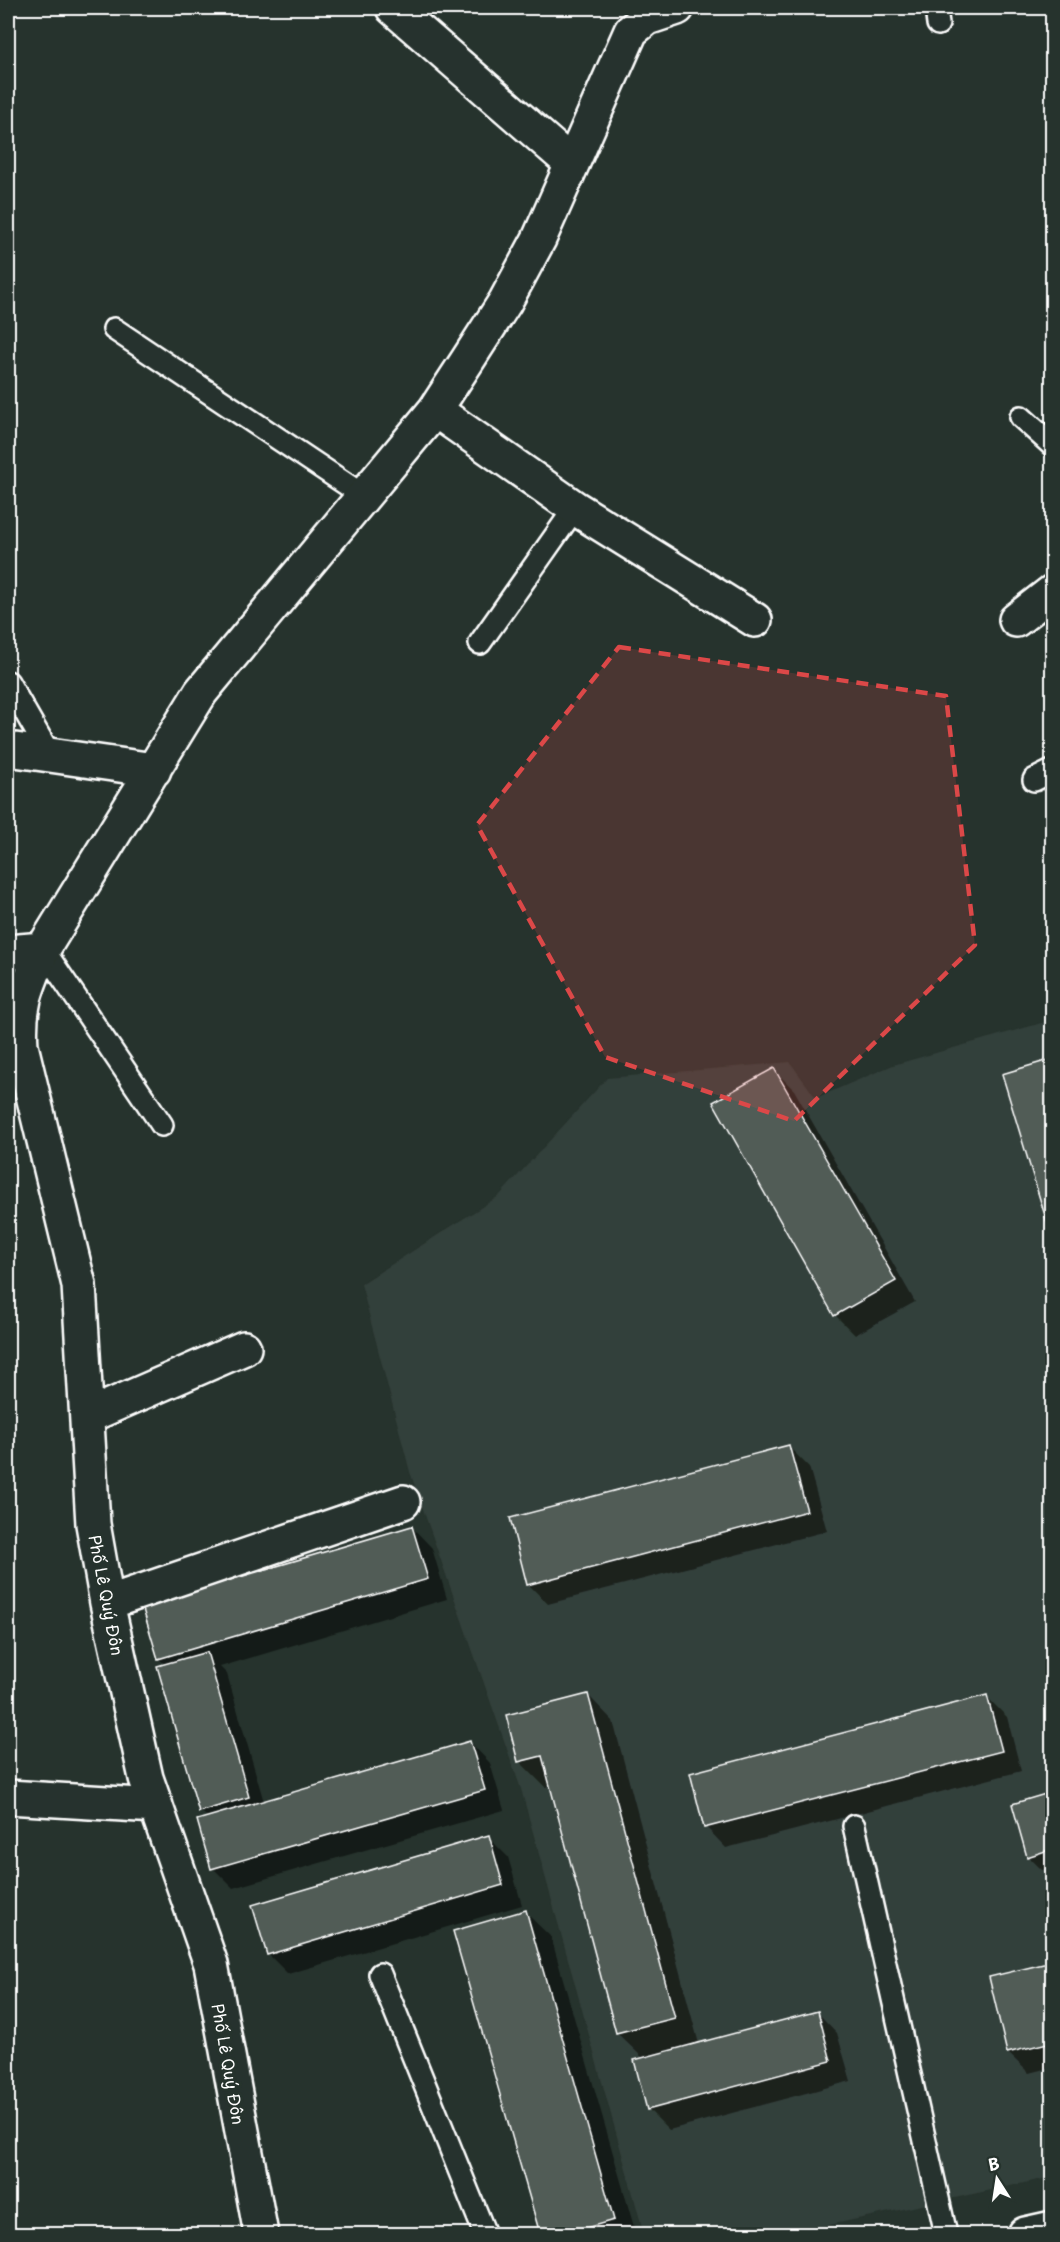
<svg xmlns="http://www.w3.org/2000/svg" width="1060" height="2242" font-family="'Playpen Sans',sans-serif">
	<rect width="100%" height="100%" fill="#26332d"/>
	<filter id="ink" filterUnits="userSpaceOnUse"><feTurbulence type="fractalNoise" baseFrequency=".0167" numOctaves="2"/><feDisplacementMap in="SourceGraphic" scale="12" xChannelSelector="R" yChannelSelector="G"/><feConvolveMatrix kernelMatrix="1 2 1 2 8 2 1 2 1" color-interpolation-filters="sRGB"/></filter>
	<g filter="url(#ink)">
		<path fill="#333f3a" d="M1052,1020v1157l-264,57h-144l-123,-445 -111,-317 -49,-188 138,-88 108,-118 183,-16 26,36 77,-33z"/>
		<path fill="#0007" d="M1052,1060v170l-48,-155z
			M774,1070l20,20 121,212 -60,33 -20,-20z
			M789,1447l20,20 18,64 -279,73 -20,-20z
			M412,1527l20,21 15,51 -227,68 7,7 37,128 206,-60 20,21 14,47 -271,78 -20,-20 -5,-50 -7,-7 -35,-146 -7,-6z
			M588,1695l25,26 86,323 118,-32 20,21 14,48 -182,49 -20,-20 -14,-48 9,-3 -27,-26 -65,-248 -7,2 -26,-26z
			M987,1697l20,20 14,54 -295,77 -20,-21z
			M1052,1793v74l-10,3 -14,-14 -15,-51z
			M488,1837l20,20 14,48 -234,69 -20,-20z
			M525,1912l26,25 85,297h-94l-87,-302z
			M1052,1963v104l-23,6 -21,-20 -17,-75z"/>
		<path fill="#515c57" stroke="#fff" stroke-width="1.5" d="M1052,1059v169l-3,1 -47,-155z
			M774,1068l122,213 -62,35 -121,-214z
			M789,1445l18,66 -280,74 -17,-67z
			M412,1526l16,53 -270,80 -16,-53z
			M207,1652l42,145 -50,15 -42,-146z
			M588,1694l87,324 -59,15 -74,-277 -24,6 -12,-47z
			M987,1695l15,56 -298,77 -14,-55z
			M470,1741l15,49 -274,79 -14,-49z
			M1052,1792v57l-25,8 -15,-53z
			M489,1835l14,50 -236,70 -15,-50z
			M526,1910l88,310 -49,14h-25l-87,-303z
			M1052,1962v80l-45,11 -18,-76z
			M818,2011l13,50 -184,49 -13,-50z"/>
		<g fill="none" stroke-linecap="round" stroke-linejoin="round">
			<g stroke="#fff" stroke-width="26">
				<path id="service" d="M936,8l2,16
					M114,329l250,167
					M1021,417l31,28
					M480,643l95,-135
					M8,682l42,73
					M1034,780l18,-9
					M43,949l119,176
					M854,1826l92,408
					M380,1974l105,260"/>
			</g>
			<g stroke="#fff" stroke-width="38">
				<path id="minor" d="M393,8l179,156
					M435,410l140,98 180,112
					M1016,620l36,-28
					M8,749l146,21
					M8,952l35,-3
					M88,1416l156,-68
					M107,1603l296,-101
					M8,1797l148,9
					M261,2234l-50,-270 -65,-186 -39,-175 -14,-79 -14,-239 -58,-239c-3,-42 6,-59 22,-97l158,-257 234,-282 32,-49 38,-59 34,-63 92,-208 16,-13 30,-10"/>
			</g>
			<g stroke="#fff" stroke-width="38">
				<path id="secondary" d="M1025,2234l27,-6"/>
			</g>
			<use href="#service" stroke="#26332d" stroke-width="21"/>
			<use href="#minor" stroke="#26332d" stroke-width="33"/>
			<use href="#secondary" stroke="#26332d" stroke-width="33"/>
		</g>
	</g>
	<path fill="#dc4848" fill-opacity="0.2" stroke="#dc4848" stroke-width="4.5" stroke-dasharray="12 8" stroke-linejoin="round" d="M619,647l327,49 29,249 -181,176 -189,-64 -128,-232z"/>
	<g text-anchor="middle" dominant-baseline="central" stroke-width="6" stroke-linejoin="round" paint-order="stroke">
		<g font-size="16" fill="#fff" stroke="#26332d">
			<text transform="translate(107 1595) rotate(79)">Phố Lê Quý Đôn</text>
			<text transform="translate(229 2064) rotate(80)">Phố Lê Quý Đôn</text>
		</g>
	</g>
	<rect width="1060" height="2242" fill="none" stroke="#26332d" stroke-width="30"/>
	<rect x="15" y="15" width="1030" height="2212" fill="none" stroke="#fff" stroke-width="2" filter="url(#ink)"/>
	<g transform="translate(997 2179) rotate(348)" stroke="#26332d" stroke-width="4.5" paint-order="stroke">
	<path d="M0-4.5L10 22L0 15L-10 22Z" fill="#ffffff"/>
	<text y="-9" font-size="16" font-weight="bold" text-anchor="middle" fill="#ffffff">B</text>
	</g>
</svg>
